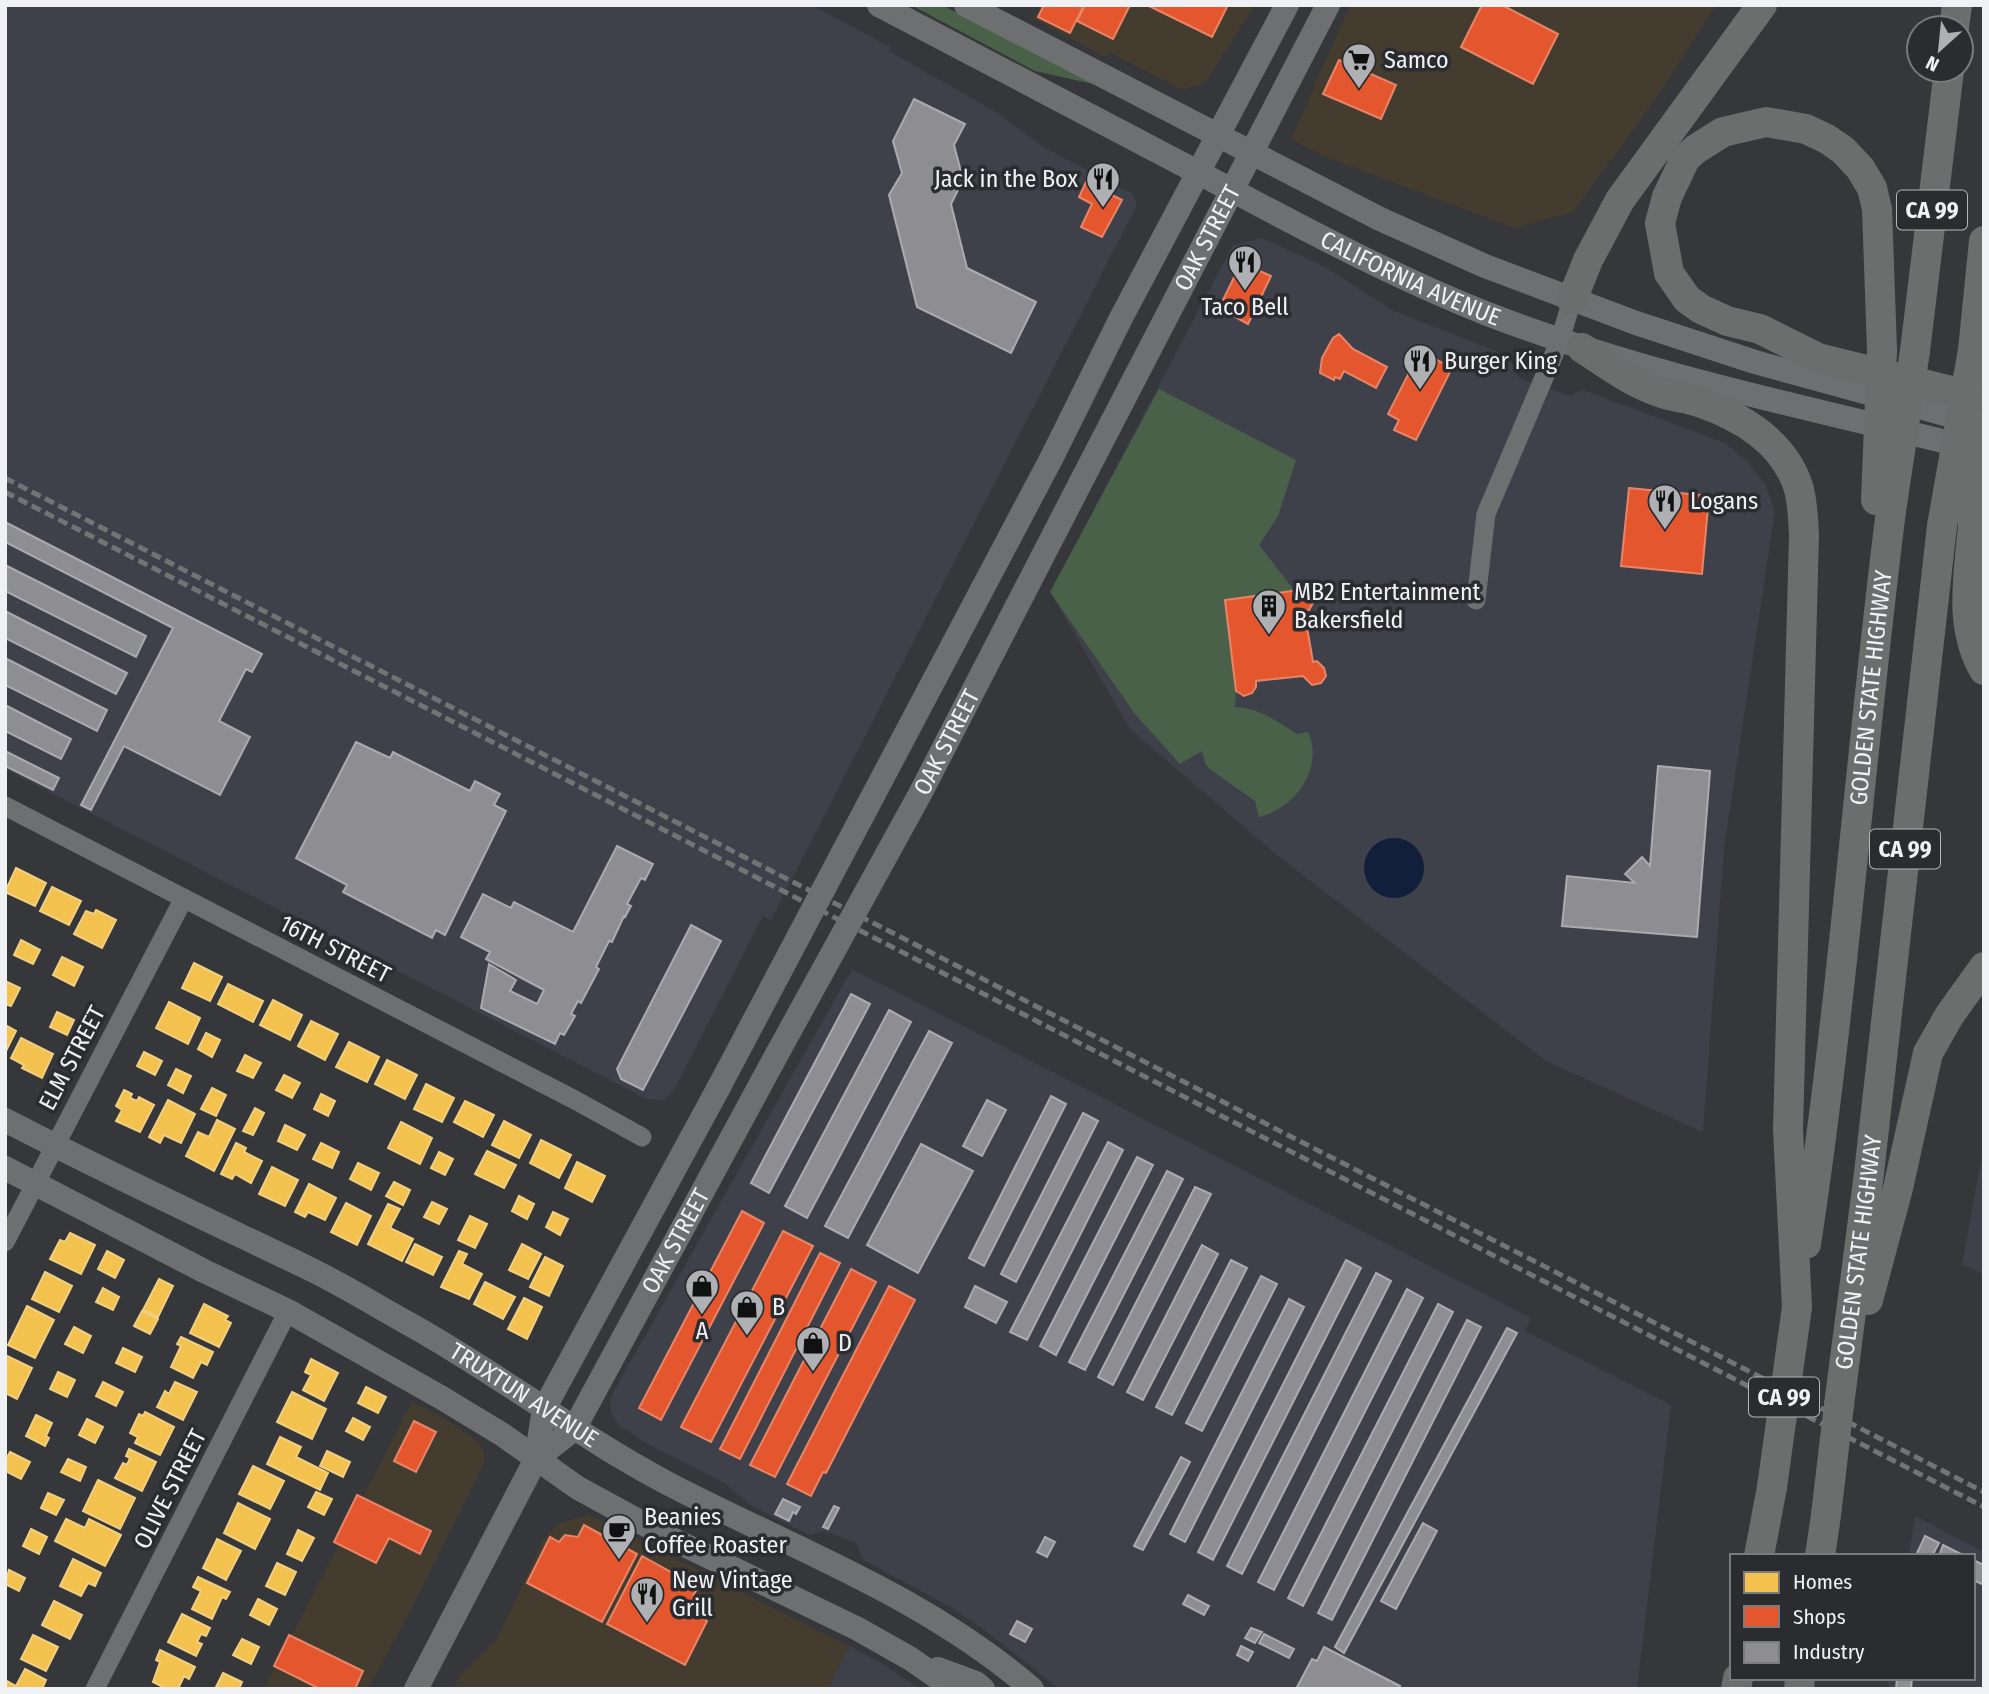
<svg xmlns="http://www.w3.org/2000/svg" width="1989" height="1694" font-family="'Fira Sans Condensed',sans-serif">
	<rect width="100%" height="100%" fill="#36373a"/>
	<path fill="#443c2e" d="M1041,5h214l-50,78 -23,7 -73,-38 -3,5 -72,-38z
		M1350,5h366l-61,95 -82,112 -59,16 -193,-73 -30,-16z
		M412,1402l29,14 36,25 7,11v11l-85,169 -31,57h-104z
		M589,1515l260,131 -21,43h-375l6,-12 39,-39 45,-98 17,-17z"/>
	<path fill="#3e4149" d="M5,5h806l80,42 -2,4 107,61 49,36 88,46 4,11 -366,715 -8,-4 -90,176 -10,8 -16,-1 -642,-330z
		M1262,238l61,28 71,45 114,45 11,22 51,18 13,-6 142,53 23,19 18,24 9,25 -51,338 -21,283 -157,-71 -268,-205 -148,-127 -80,-137 183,-347z
		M852,969l679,349 -6,13 146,74 -34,284h-578l-73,-58 -37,-25 -86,-46 -7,-17 -32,-12 -14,4 -27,-13 -34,-18 -23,-20 -80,-41 -28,-18 -7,-13 -1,-14z
		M1984,1144v131l-22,-11z
		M1915,1516l69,36v137h-97l2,-11h84v-122h-64z
		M849,1646l35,19 36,24h-92z"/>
	<path fill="#4a6149" d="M911,5h31l240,123 -89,-44 -58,-13z
		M1159,389l137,71 -18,56 -19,29 35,45 -68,10 10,91 -1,16c25,1 41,14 62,27l11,-2c17,36 -14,77 -49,85l-4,-16 -44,-31 -5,-5 -4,-14 -22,13 -45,-50 -85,-122z"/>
	<path fill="#121f3b" d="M1364 868a30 30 0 1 1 60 0a30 30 0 1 1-60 0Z"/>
	<path fill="#f2c14e" stroke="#f1cf80" stroke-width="2" d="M16,868l30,15 -11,23 -30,-14z
		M52,887l29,14 -12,24 -29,-14z
		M96,910l20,10 -14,28 -28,-14 12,-23 8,3z
		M21,940l19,10 -7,14 -19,-9z
		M62,957l21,10 -9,19 -21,-11z
		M194,963l28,14 -12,24 -28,-13z
		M5,981l15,7 -9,18 -6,-2z
		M228,984l35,17 -10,21 -35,-18z
		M273,1000l29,15 -12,25 -30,-15z
		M169,1002l31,16 -12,26 -32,-16z
		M57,1012l17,8 -7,15 -17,-8z
		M311,1021l27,13 -13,26 -27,-14z
		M5,1025l11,6 -11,22z
		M206,1033l14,7 -8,17 -14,-8z
		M21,1038l32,16 -11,24 -20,-10 2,-3 -13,-7z
		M349,1042l30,15 -12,25 -31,-15z
		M144,1052l18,9 -7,14 -18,-9z
		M245,1055l16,8 -8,15 -16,-7z
		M387,1060l30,15 -12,24 -30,-15z
		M176,1069l15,7 -8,17 -15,-8z
		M284,1075l16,8 -8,15 -16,-8z
		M426,1084l28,14 -12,24 -28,-13z
		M212,1088l14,7 -10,21 -15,-7z
		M124,1090l8,4 -2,4 7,3 2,-4 15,8 -14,27 -24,-11 6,-11 -6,-4z
		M321,1094l14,7 -7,15 -14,-7z
		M168,1100l27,14 -14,29 -17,-8 -4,8 -11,-6z
		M465,1101l29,14 -11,22 -29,-15z
		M255,1108l9,5 -11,22 -10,-4z
		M217,1120l18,9 -21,42 -28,-15 12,-24 11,5z
		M504,1121l27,14 -12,23 -27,-13z
		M401,1122l31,16 -12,26 -32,-16z
		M285,1125l20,10 -8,15 -19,-9z
		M541,1140l30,15 -12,23 -29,-15z
		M236,1143l10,5 -2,4 18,9 -11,22 -16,-9 -3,5 -11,-5z
		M321,1143l18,9 -7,16 -19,-9z
		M487,1151l29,14 -12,23 -29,-14z
		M439,1152l14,7 -8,16 -14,-7z
		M577,1162l28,14 -13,26 -27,-14z
		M358,1163l21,10 -8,17 -21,-11z
		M272,1167l26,13 -13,26 -26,-12z
		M394,1182l16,8 -7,15 -17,-9z
		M309,1184l27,14 -11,22 -17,-8 -3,5 -10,-5z
		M519,1196l15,8 -7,15 -15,-8z
		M432,1202l15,7 -8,15 -15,-7z
		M346,1203l25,13 -14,29 -26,-13z
		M388,1204l12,5 -10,19 23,11 -11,22 -34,-17z
		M553,1212l15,7 -8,16 -14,-8z
		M470,1216l17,8 -12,24 -17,-8z
		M70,1233l25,12 -14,29 -31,-15 10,-19 5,2z
		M415,1244l27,13 -9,18 -27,-13z
		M522,1244l19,10 -13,25 -19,-9z
		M107,1251l17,9 -9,18 -17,-9z
		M459,1251l8,3 -5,10 20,10 -13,25 -28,-12z
		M545,1257l18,9 -14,30 -19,-9z
		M45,1272l27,14 -13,26 -27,-13z
		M159,1279l14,7 -15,31 -15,-7z
		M485,1282l30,15 -12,22 -29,-15z
		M103,1288l16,9 -6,13 -17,-8z
		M524,1298l18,9 -15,32 -19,-10z
		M204,1304l24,12 -3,4 6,3 -12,24 -29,-14z
		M27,1306l27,14 -19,38 -27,-13z
		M142,1311l16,8 -8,15 -16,-8z
		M74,1327l17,9 -8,17 -18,-9z
		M181,1337l32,15 -6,13 -6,-3 -8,16 -22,-11 10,-21 -4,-2z
		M123,1348l19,9 -7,15 -19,-9z
		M5,1355l27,13 -15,31 -12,-6z
		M311,1359l27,14 -14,28 -21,-11 8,-15 -6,-3z
		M58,1372l17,8 -8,17 -17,-8z
		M103,1382l20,10 -7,14 -20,-10z
		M175,1382l22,10 -14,28 -26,-13 8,-16 4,3z
		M366,1387l20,10 -8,16 -20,-10z
		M292,1392l34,17 -14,30 -35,-17z
		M145,1412l29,15 -14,28 -25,-12 3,-6 -8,-4 9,-19 4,2z
		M36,1415l16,8 -6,13 3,2 -4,8 -19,-10z
		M353,1418l17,9 -7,13 -17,-9z
		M87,1419l16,8 -8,16 -16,-8z
		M280,1437l21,10 -5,10 32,16 -8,17 -53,-26z
		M129,1449l27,13 -14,29 -27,-13 8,-15 4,2 3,-7 -4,-2z
		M327,1451l23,11 -7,15 -23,-11z
		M10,1452l20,10 -9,17 -16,-8v-10z
		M68,1459l18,8 -6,14 -19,-9z
		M253,1466l31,15 -14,28 -31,-15z
		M98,1480l37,18 -15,31 -37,-18z
		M316,1492l16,7 -8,16 -16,-8z
		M48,1493l16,7 -8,15 -15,-7z
		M238,1503l32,16 -15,30 -31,-16z
		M66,1519l19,9 4,-9 32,16 -16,31 -50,-25z
		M31,1529l16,8 -8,17 -16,-8z
		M298,1530l16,8 -12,23 -15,-7z
		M217,1539l24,12 -15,29 -23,-12z
		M73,1559l28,14 -6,13 -7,-3 -7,13 -21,-10z
		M277,1563l19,9 -11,23 -19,-9z
		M9,1570l16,8 -6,13 -14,-7z
		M198,1577l32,15 -4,7 -4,-2 -10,22 -20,-10 9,-18 -8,-4z
		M258,1599l19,10 -8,16 -19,-10z
		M54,1601l28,14 -12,24 -28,-14z
		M182,1614l28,14 -4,8 -5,-2 -4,8 5,2 -6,12 -28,-14z
		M33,1635l25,12 -12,24 -25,-12z
		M242,1639l17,8 -8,17 -18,-9z
		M160,1650l35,17 -6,12 -5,-3 -6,13h-11l-14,-7 7,-20 -4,-2z
		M25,1669l21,11 -4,9h-37l2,-8 9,5z
		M223,1673l19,9 -3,7h-24z"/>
	<path fill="#e4572e" stroke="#e88569" stroke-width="2" d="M1044,5h40l-14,28 -32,-16z
		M1085,5h45l-17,34 -36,-18z
		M1147,5h81l-16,32z
		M1482,5h20l56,29 -25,50 -72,-37z
		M1339,60l57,25 -15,34 -58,-25z
		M1086,182l36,18 -20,37 -21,-10 11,-23 -13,-7z
		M1241,263l30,13 -23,48 -29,-16z
		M1339,334l14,15 34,18 -11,21 -32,-17 -4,8 -5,-2 -1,3 -14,-7 2,-15 11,-20z
		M1420,351l32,17 -36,72 -22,-10 5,-10 -11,-6z
		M1629,488l80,8 -7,78 -81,-8z
		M1306,589l6,6 1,8 -4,7h-5l9,52 4,-1 7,7 2,8 -5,7 -9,2 -9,-9 -47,5v6l-4,6 -8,3 -8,-5 -11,-91z
		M742,1211l22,12 -103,197 -22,-12z
		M783,1231l30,15 -102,196 -30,-15z
		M820,1253l20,10 -100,196 -20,-10z
		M851,1269l25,13 -101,195 -25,-12z
		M889,1286l26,14 -89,173 -3,-1 -12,24 -24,-12z
		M414,1421l22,11 -20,40 -22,-11z
		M357,1495l74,36 -11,23 -31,-16 -13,25 -42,-21z
		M584,1525l53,29 -35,68 -75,-39 23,-46 9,5 6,-7 13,2z
		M642,1556l56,31 -5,9 10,9 -2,12 6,4 -22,44 -78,-41z
		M289,1635l74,36 -8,18h-35l-46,-23z"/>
	<path fill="#8d8d92" stroke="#ababaf" stroke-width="2" d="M914,99l51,25 -11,21 10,38 -3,1 -10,20 16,64 69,34 -25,51 -94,-46 -28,-112 13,-22 -9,-32z
		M5,522l257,132 -10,18 -6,-3 -27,52 31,16 -30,58 -96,-49 -33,64 -10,-5 92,-177 -168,-86z
		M5,565l141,71 -10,21 -131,-66z
		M5,611l122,62 -11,21 -111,-56z
		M5,658l102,52 -10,21 -92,-46z
		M5,705l66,34 -10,20 -56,-28z
		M356,742l34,16 3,-6 77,39 5,-10 25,13 -6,11 12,6 -61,124 -9,-5 -4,8 -89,-46 4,-7 -51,-27z
		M5,751l54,27 -6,12 -48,-24z
		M1658,766l52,5 -13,166 -135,-11 5,-50 68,7 -10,-9 17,-17 8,9z
		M617,846l36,18 -8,16 -4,-2 -14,26 4,2 -6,11 -1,-1 -12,26 -3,-1 -13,26 3,2 -18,34 -3,-2 -7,13 4,2 -11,19 -4,-2 -5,11 -74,-36 8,-44 27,16 -6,11 27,13 7,-14 -58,-31 4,-7 -29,-15 22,-43 28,14 3,-6 59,30z
		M691,925l30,16 -78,149 -22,-11 -4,-10z
		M851,994l19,10 -101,189 -18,-10z
		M889,1010l22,12 -104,196 -22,-12z
		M929,1031l23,12 -104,195 -23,-12z
		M1051,1096l15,8 -82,162 -15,-8z
		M987,1100l19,10 -24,46 -19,-10z
		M1083,1113l15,8 -82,161 -15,-8z
		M1108,1142l15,8 -96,190 -17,-8z
		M921,1144l52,27 -55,102 -51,-28z
		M1137,1157l16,8 -97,190 -16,-9z
		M1167,1171l16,8 -98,191 -16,-8z
		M1195,1187l16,7 -98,191 -15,-8z
		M1202,1245l16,9 -75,146 -16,-8z
		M1231,1260l16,8 -75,147 -16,-8z
		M1346,1260l15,8 -148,292 -15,-8z
		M1376,1273l15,8 -149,293 -15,-8z
		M1261,1276l16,8 -75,147 -16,-8z
		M975,1286l32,16 -11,21 -31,-16z
		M1407,1289l16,9 -149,292 -16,-8z
		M1289,1299l15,8 -119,235 -15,-8z
		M1438,1304l15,8 -150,294 -15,-8z
		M1467,1320l14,7 -149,293 -14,-7z
		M1507,1328l10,5 -173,320 -9,-6z
		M1181,1457l9,5 -47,88 -9,-4z
		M783,1499l17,8 -4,7 -3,-2 -4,9 -14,-7z
		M834,1506l5,2 -11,21 -5,-2z
		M1423,1523l14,8 -41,78 -15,-8z
		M1925,1536l14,7 -7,13h-10l-5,-3z
		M1045,1537l10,5 -8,15 -10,-5z
		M1943,1545l22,11h-26z
		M1973,1560l11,5v20l-11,-5z
		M1188,1595l21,11 -5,9 -21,-11z
		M1017,1621l15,8 -7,13 -15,-8z
		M1251,1628l11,4 -7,11 -10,-5z
		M1264,1634l30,15 -5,9 -30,-15z
		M1241,1646l12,6 -5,9 -11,-6z
		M1324,1647l76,39 -2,3h-102l16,-30 5,2z
		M1897,1678h15l-1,11h-15z"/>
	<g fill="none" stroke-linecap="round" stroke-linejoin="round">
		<path stroke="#6e6f70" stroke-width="19" d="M1476,600l10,-86 74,-174 12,-40
			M5,806l570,294 67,37
			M5,1242l179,-344
			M95,1689l193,-378"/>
		<g stroke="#6d6f71" stroke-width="24">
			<path id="s1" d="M879,5c107,57 215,112 322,169 93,49 186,100 284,139 157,61 323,95 487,135"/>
			<path d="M966,5l414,214 105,47 151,57 119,39 222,61"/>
			<path d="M1051,459l70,-141 166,-313"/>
			<path id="s2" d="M1084,476l244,-471"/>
			<path id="s3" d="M5,1120c100,52 201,99 303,148 35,17 69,38 103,57 88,49 167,111 256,158 124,65 258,113 365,206"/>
			<path d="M5,1168l199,103 84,40 154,87 61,37 75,53 90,49 190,92 53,30 43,30"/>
			<path id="s4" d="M536,1459l38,-30 203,-375"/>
			<path d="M938,1669l38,14 7,6"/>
			<path d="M416,1689l120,-230 8,-50 175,-322"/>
		</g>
		<g stroke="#6c6d6d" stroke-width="30">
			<path d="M1954,28l3,-23"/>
			<path d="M1572,300l16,-40 32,-60 142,-195"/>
			<path d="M1582,348c26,17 50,35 80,45 12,4 25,5 37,9 43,15 84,39 99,84 5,16 5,33 6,49l-16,595 9,177"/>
			<path d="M1882,350l-5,-141 -5,-21 -12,-20 -17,-18 -16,-11 -21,-10 -40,-7 -43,10 -27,17 -11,10 -18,38 -7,26 9,50 18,26 14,10 26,12 33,8 58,29 166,41"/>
			<path d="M1973,350l11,-109"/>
			<path d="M1915,351l34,-281"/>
			<path d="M1973,525c-4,50 -15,100 11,145"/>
			<path id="s5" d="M1806,1244c37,-243 54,-489 85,-733"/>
			<path d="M1868,1300l30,-112 30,-135 21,-37 35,-49"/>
			<path id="s6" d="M1839,1405l30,-232 73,-647"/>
			<path d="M1759,1556l13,-69"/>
			<path d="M1820,1556l6,-41"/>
			<path d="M1736,1689l2,-11"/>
			<path d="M1799,1689l1,-11"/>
		</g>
		<path stroke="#727374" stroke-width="5" stroke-dasharray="10 5" stroke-linecap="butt" d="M5,478c659,339 1320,675 1979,1014
			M5,492l1979,1015"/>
		<g stroke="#6d6f71" stroke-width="24">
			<path id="s7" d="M777,1054l143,-260 164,-318"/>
			<path d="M719,1087l332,-628"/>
		</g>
		<path stroke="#6c6d6d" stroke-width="30" d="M1973,431v94
			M1876,500l6,-150
			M1891,511l24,-160
			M1942,526l31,-176
			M1772,1487l25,-180
			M1826,1515l13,-110"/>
	</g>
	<defs>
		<g id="supermarket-pin" transform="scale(1.75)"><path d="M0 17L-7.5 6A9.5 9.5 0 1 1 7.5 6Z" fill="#afb0b3" stroke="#2b2c30"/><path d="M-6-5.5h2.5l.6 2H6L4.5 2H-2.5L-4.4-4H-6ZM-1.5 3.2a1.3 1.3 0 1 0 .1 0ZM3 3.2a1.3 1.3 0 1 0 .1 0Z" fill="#111"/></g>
		<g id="restaurant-pin" transform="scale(1.75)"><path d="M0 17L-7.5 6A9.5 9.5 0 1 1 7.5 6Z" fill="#afb0b3" stroke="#2b2c30"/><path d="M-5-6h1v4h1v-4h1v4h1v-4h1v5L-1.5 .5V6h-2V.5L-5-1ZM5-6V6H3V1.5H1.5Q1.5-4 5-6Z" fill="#111"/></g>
		<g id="building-pin" transform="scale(1.75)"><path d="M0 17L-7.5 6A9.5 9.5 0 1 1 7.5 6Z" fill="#afb0b3" stroke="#2b2c30"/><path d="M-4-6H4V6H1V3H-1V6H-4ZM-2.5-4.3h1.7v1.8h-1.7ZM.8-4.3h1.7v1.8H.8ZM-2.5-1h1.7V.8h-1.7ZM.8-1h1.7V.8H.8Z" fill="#111"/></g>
		<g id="shop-pin" transform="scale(1.75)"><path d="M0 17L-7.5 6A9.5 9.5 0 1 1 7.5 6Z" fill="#afb0b3" stroke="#2b2c30"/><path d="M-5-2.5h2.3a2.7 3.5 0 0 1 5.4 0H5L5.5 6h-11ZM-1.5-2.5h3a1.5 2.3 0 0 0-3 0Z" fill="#111"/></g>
		<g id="cafe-pin" transform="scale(1.75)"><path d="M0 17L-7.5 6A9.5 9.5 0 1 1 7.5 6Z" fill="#afb0b3" stroke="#2b2c30"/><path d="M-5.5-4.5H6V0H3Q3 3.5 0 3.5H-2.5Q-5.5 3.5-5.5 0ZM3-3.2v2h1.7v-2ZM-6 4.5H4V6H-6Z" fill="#111"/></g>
	</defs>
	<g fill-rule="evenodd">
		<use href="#supermarket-pin" x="1359" y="60"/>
		<use href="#restaurant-pin" x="1103" y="179"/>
		<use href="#restaurant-pin" x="1245" y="262"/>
		<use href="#restaurant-pin" x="1420" y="361"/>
		<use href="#restaurant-pin" x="1665" y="501"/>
		<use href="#building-pin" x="1269" y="606"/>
		<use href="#shop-pin" x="702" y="1286"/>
		<use href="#shop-pin" x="747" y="1307"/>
		<use href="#shop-pin" x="813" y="1343"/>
		<use href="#cafe-pin" x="619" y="1531"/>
		<use href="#restaurant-pin" x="647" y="1594"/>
	</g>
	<g text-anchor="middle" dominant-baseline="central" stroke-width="7" stroke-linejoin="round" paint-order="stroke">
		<g fill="#2b2c30" stroke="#b5b6b9" stroke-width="2">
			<rect x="1897" y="190.5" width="70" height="39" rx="5"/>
			<rect x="1870" y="829.5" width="70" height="39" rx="5"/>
			<rect x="1749" y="1377.5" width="70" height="39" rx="5"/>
		</g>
		<g font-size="23" font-weight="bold" fill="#f0f1f4">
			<text x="1932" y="210">CA 99</text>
			<text x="1905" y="849">CA 99</text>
			<text x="1784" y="1397">CA 99</text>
		</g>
		<g font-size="24" fill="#f0f1f4" stroke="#2b2c30" text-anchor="start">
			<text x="1384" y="60">Samco</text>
			<text x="1078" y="179" text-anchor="end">Jack in the Box</text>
			<text x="1245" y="307" text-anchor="middle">Taco Bell</text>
			<text x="1444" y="361">Burger King</text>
			<text x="1690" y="501">Logans</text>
			<text x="1294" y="592">MB2 Entertainment<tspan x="1294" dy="28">Bakersfield</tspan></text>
			<text x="772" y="1307">B</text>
			<text x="702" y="1331" text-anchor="middle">A</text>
			<text x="838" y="1343">D</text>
			<text x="644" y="1517">Beanies<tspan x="644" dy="28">Coffee Roaster</tspan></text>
			<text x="672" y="1580">New Vintage<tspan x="672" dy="28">Grill</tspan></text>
		</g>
		<g font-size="24" fill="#f0f1f4" stroke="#2b2c30">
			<text stroke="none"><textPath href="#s2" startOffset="268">OAK STREET</textPath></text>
			<text stroke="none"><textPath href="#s1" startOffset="598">CALIFORNIA AVENUE</textPath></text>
			<text stroke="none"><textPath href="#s5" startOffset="560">GOLDEN STATE HIGHWAY</textPath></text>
			<text stroke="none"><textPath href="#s7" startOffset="355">OAK STREET</textPath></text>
			<text transform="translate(335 949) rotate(27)">16TH STREET</text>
			<text transform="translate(72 1058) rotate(-62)">ELM STREET</text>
			<text stroke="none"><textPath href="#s4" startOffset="262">OAK STREET</textPath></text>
			<text stroke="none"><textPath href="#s6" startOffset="154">GOLDEN STATE HIGHWAY</textPath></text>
			<text stroke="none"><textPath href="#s3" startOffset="588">TRUXTUN AVENUE</textPath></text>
			<text transform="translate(170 1489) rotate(-63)">OLIVE STREET</text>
		</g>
	</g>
	<rect width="1989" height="1694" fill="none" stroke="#f0f1f4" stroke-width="14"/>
	<rect x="1730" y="1554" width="245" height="126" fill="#2b2c30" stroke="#7a7b7e" stroke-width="2"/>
	<rect x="1744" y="1572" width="35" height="21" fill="#f2c14e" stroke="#7a7b7e" stroke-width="2"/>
	<text x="1793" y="1589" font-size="21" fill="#f0f1f4">Homes</text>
	<rect x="1744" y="1606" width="35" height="21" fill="#e4572e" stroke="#7a7b7e" stroke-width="2"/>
	<text x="1793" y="1624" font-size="21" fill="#f0f1f4">Shops</text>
	<rect x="1744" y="1642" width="35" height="21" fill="#8d8d92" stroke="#7a7b7e" stroke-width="2"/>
	<text x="1793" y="1659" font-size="21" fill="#f0f1f4">Industry</text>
	<g transform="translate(1940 49) rotate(207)"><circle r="33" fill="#2b2c30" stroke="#7a7b7e" stroke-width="2"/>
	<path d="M0-5L12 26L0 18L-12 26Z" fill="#afb0b3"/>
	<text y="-10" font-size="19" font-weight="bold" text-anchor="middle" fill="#f0f1f4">N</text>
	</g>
</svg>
